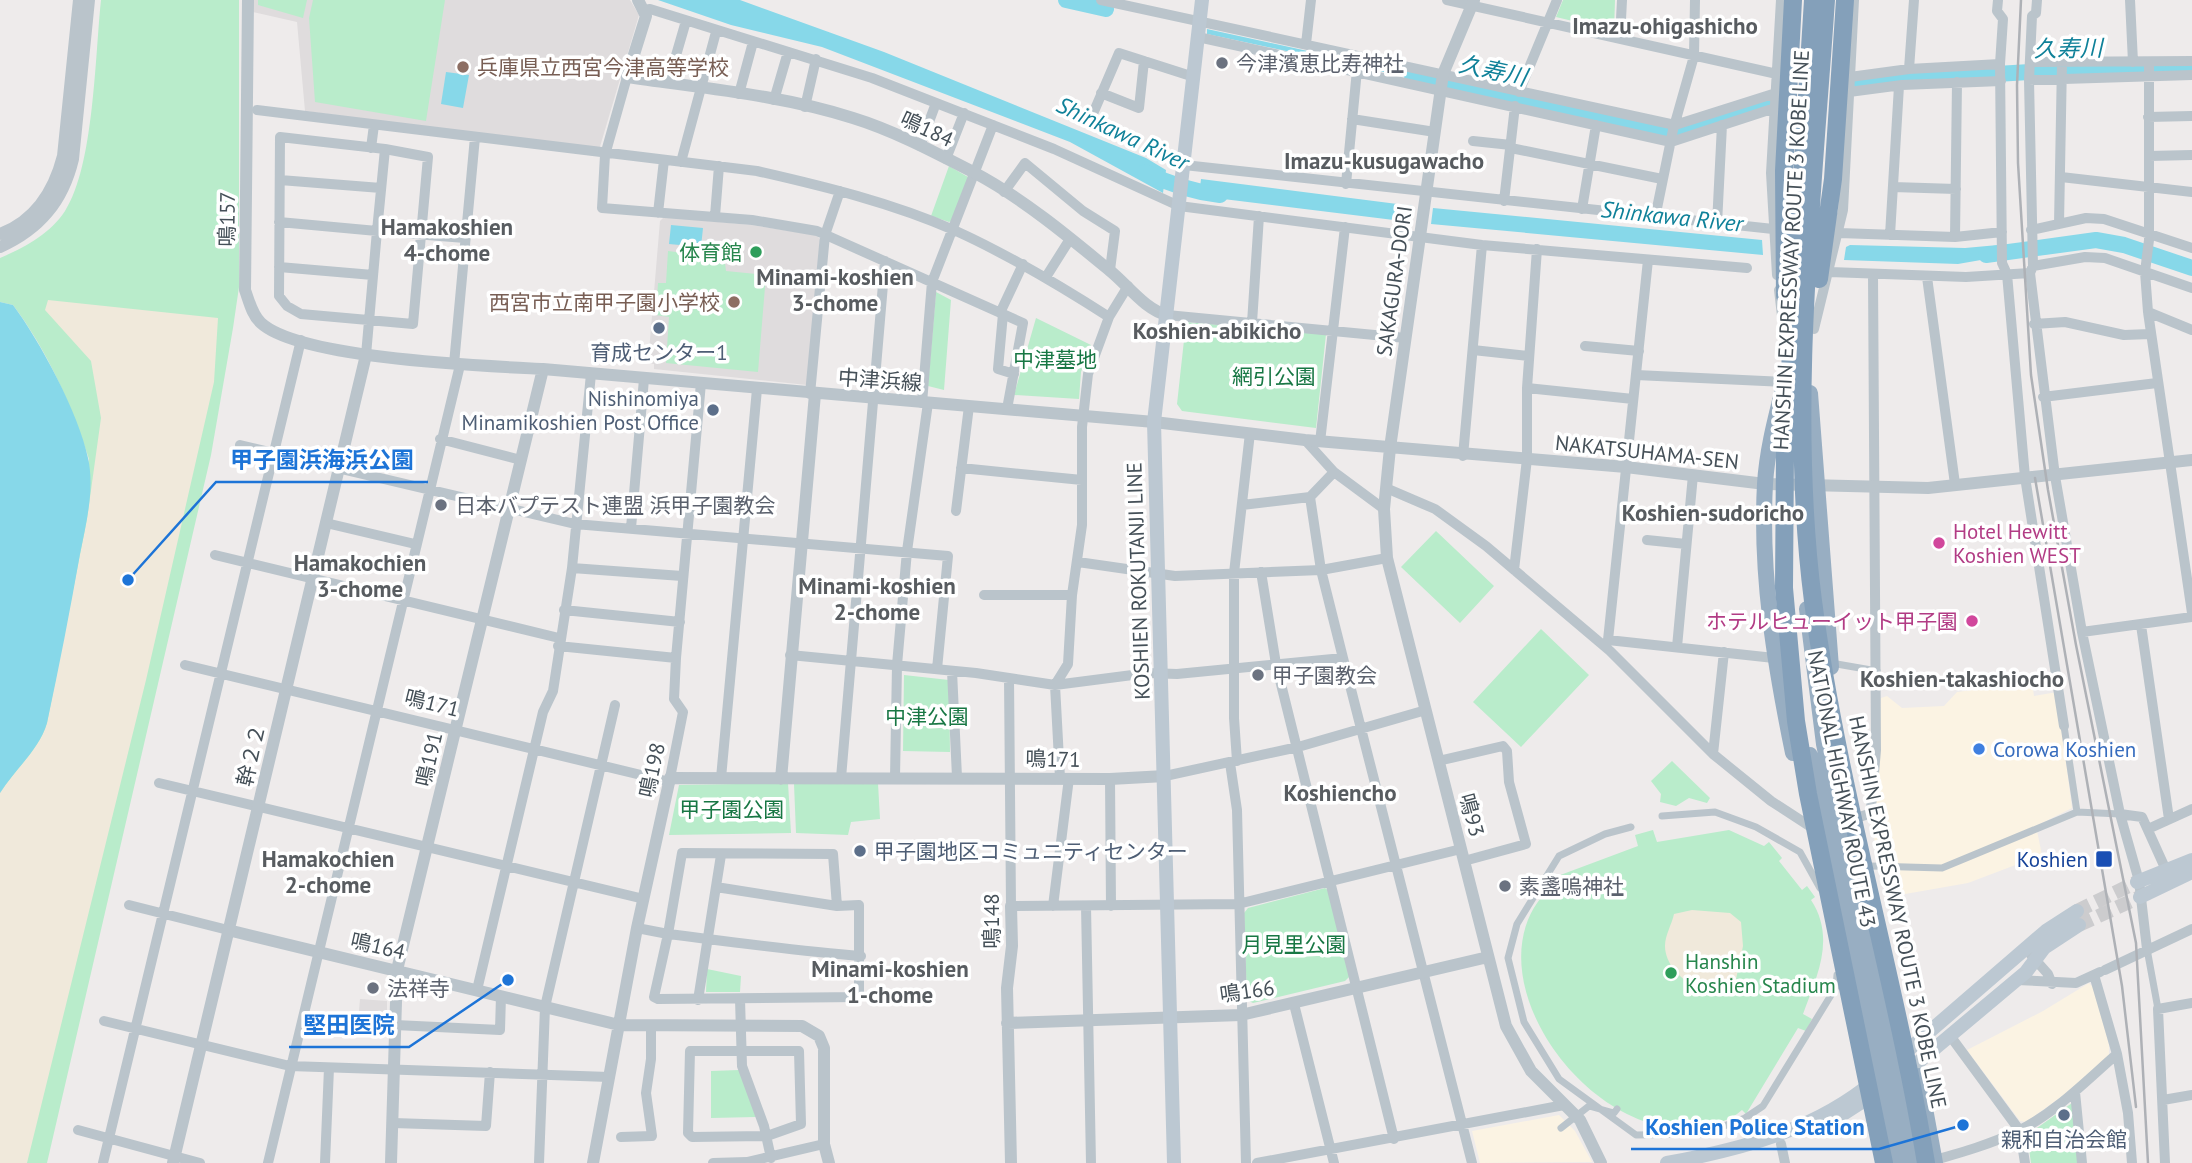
<svg xmlns="http://www.w3.org/2000/svg" width="2192" height="1163" font-family="'PT Sans','Noto Sans JP',sans-serif">
	<rect width="100%" height="100%" fill="#eeebeb"/>
	<path fill="#fbf3e3" d="M2032,682l2,14 23,-4 15,116 -36,18 6,29 -74,28 -80,14 -19,-80 6,-4 6,-115 6,-2 15,12 42,-2 13,-14z
		M2089,983l5,5 15,57v10l-44,39 -39,28 -6,-1 -53,-71 76,-39z
		M1559,1115l16,16 17,31 -112,1 -8,-32z"/>
	<path fill="#dfdcdd" d="M253,0h377l9,15 -40,135 -294,-39 -8,-89 -44,-10z
		M664,217l87,8 66,10 3,5 -13,145 -153,-16v-5l-6,-1 12,-142z
		M360,999l27,2v34h-12l1,-14 -6,-9 -11,-1z"/>
	<path fill="#b9eccb" d="M101,0h138v287l-6,41 -22,127 -164,708h-47v-370l14,-23 75,-311c-17,-53 -42,-109 -76,-154l-13,-3v-44c24,-10 50,-24 65,-47 29,-45 30,-155 36,-211z
		M258,0h49l-4,18 -45,-13z
		M313,0h132l-19,121 -111,-19 -6,-84z
		M1563,0h52l-1,31 -58,-14z
		M949,166l19,11 -15,43 -4,2 -18,-6z
		M668,251l39,5 1,5 17,2 1,8 40,4 -8,97 -92,-9 3,-46 -13,-2 2,-32h8z
		M936,292l15,8 -7,90 -16,-4z
		M1036,318l55,27 -10,27 -2,27 -65,-4z
		M1186,322l140,12 -10,94 -134,-17 -5,-7z
		M1436,531l58,55 -34,37 -59,-56z
		M1541,629l48,46 -68,72 -48,-45z
		M904,675l45,5 1,72 -47,-1z
		M1672,761l38,37 -3,5 -18,-5 -13,8 -16,-4 1,-8 -10,-13z
		M788,783l3,50 -122,2 10,-50z
		M878,783l2,36 -29,3 -3,13 -52,-2 -2,-49z
		M1653,830l4,12 72,-12 35,16 5,-4 13,16 -3,3 23,29 5,-4 8,11 -4,3c25,38 6,76 -8,114l9,5 -6,12 -8,-3 -52,86 -4,-4c-13,12 -28,14 -45,17 -110,16 -234,-159 -146,-240l-4,-7 91,-34 -3,-11z
		M1325,888l4,3 21,85 -5,5 -92,22 -6,-3 -3,-87 4,-5z
		M707,969l34,7 -1,16h-34z
		M739,1070l17,47 -45,1v-47z
		M2072,1103l6,60h-47l-4,-28z"/>
	<path fill="#f0e9db" d="M48,300l170,18 -4,64 -68,298 -119,483h-27v-370c15,-24 39,-43 47,-70l40,-204 14,-101 -10,-57 -46,-51z
		M1692,910l38,3 11,9 2,24 -8,38c-24,1 -42,8 -60,-13 -6,-8 -10,-16 -10,-25 0,-11 7,-22 9,-32z"/>
	<path fill="#87d8e9" d="M658,0h82l144,52 262,106 20,12 -3,23 -93,-51 -248,-95 -91,-22z
		M1207,29l224,49 -1,4 -223,-48z
		M446,72l23,3 -6,33 -22,-4z
		M1201,179l212,27 -3,16 -211,-26z
		M1433,208l329,32 1,15 -332,-31z
		M671,225l32,3 -2,19 -32,-3z
		M1850,245l115,3 33,-3v12l-40,7 -114,-4 2,-13z
		M0,302l13,3c27,36 66,109 75,153 7,31 -2,66 -8,96 -10,57 -21,113 -33,169 -8,27 -32,46 -47,70z"/>
	<g fill="none" stroke-linecap="round" stroke-linejoin="round">
		<path stroke="#87d8e9" stroke-width="16" d="M1066,0l40,9
			M1412,76l266,57 88,-29
			M1861,82l184,-11 147,-2
			M1145,172c24,12 49,20 75,23
			M1986,255l110,-15 28,5 68,23"/>
		<path stroke="#ccccce" stroke-width="14" stroke-dasharray="14 7" stroke-linecap="butt" d="M2077,911l60,-29
			M2079,925l61,-28"/>
		<path stroke="#bac4cb" stroke-width="7" d="M1831,663l46,8
			M2064,726l13,86
			M1662,816l53,-4 41,15 44,25 20,36
			M1631,827l-26,7 -46,22 -42,68 -9,34 16,64 35,57 77,56 67,-1 42,-16 18,-12 73,-119 1,-12
			M1871,866l71,2 135,-56 43,2
			M2147,949l11,60
			M1561,1128l28,-22 25,7 3,-4"/>
		<path stroke="#bac4cb" stroke-width="10" d="M1101,0l574,125 101,-32
			M1447,0l330,74
			M1998,0l-1,11 6,8 -3,45 2,199 5,11 18,203 39,249
			M2130,0l3,62
			M644,10l6,-1 222,69 182,71 125,57 303,39 265,23
			M1198,37l473,105 104,-34
			M1620,39l2,-39
			M1306,44l5,-44
			M2031,62l161,-1
			M2149,62v178l-4,32 3,40 44,301
			M1909,69l5,-69
			M627,77l-22,78 -3,53 150,12 65,11 206,92 -16,86
			M1850,77l59,-8 91,-5
			M2029,80l163,-5
			M668,83l18,-62
			M1519,92l38,-92
			M1849,92l53,-7 99,-4
			M1101,93l38,15 5,-47
			M739,94l14,-52
			M774,100l14,-48
			M805,107l11,-48
			M257,110l500,61c66,15 136,32 199,60 53,24 103,54 153,86
			M2148,117l44,-1
			M1352,119l83,13
			M1089,123l30,-70 75,24
			M1473,141l38,4
			M920,146l16,-43
			M371,148l3,-23
			M1511,148l151,31
			M2149,156l43,-1
			M946,159l18,-46
			M681,162l35,-130
			M1184,165l589,64
			M2061,177l131,15
			M280,180l101,8
			M1346,184l11,-114
			M1893,187l63,2
			M1004,192l21,-29 58,48 32,20 -5,39
			M1504,201l11,-95
			M1582,209l14,-84
			M658,213l6,-53
			M715,216l4,-50
			M1655,218l18,-88 21,-74 1,-56
			M279,222l98,9 8,-82 43,8 -15,167 -112,-10 -14,-8 -8,-10 1,-159 105,12
			M1717,224l5,-99
			M2059,224l3,-162
			M2031,230l55,-12 18,1 88,29
			M1839,233l116,4 47,-5
			M1890,235l9,-149
			M1955,237l2,-155
			M2033,266l52,-9 20,1 87,30
			M279,267l94,8
			M1830,272l136,5 64,-4
			M2030,273l25,203 27,156 38,182 19,67 8,68
			M2030,273l3,-7 -4,-186 3,-64 4,-3 1,-13
			M1777,275l-6,-102 10,-173
			M1046,277l24,-38
			M1927,277l28,207
			M1779,290l6,51
			M2148,312l44,18
			M1000,313l23,-49
			M1003,314l-5,55 16,5
			M1167,315l239,23
			M1252,323l7,-107
			M2034,324l31,-2 59,13 26,-1
			M1814,329l29,-119 11,-210
			M1585,346l54,5
			M1473,350l56,6
			M366,355l11,-124 88,7
			M454,364l21,-227
			M1636,375l149,7
			M1527,388l106,11
			M810,394l15,-159 15,-44
			M2043,397l114,-14
			M922,403l10,-121 61,-157
			M440,439l81,21
			M1305,440l29,32 50,37
			M1320,442l25,-215
			M240,445l335,79 373,32 -11,113
			M1463,456l19,-211
			M961,468l121,12
			M1386,488l49,21 51,37 124,105 103,103 58,47 40,26
			M1310,497l11,73 22,88 129,505
			M1242,505l68,-8 24,-25
			M956,511l13,-105
			M326,523l89,21
			M631,528l13,-149
			M1647,540l39,4
			M215,555l344,83
			M1078,562l97,14 146,-6 66,-12
			M572,568l110,8
			M1514,570l13,-111v-71l10,-139
			M1261,572l15,92 118,475
			M984,595h88
			M564,610l116,12
			M2141,625l28,194
			M2082,632l110,-15
			M1608,640l40,-380
			M1608,640l166,18
			M558,646l118,12
			M1677,647l16,-172
			M790,655l186,18 79,12 93,-12 29,1 166,-16
			M185,665l485,117
			M952,671l5,106
			M1009,678l2,228 227,-2 223,-55
			M1713,754l11,-102
			M1237,761l-3,-43v-145l16,-140
			M1438,761l65,-15 4,5 2,31 17,62 -62,17
			M1230,763l7,47 9,353
			M1165,776l133,-29 128,-37
			M670,778l13,-66 -9,-13 2,-41 25,-275
			M721,778l36,-389
			M841,778l44,-517
			M895,778l2,-113 10,-114 21,-148
			M1060,778l-5,-93 13,-21 4,-69 10,-70v-98l6,-53 21,-57 19,-31
			M1110,779l1,127
			M159,783l485,116
			M2120,814l22,3 24,53
			M1859,817l10,-3 2,-6 5,-58 -3,-475
			M2148,829l44,-20
			M716,887l121,19
			M129,905l99,25
			M1053,906l16,-128
			M1086,906l5,257
			M637,928l31,6 -14,63 4,2 201,-2v-92l-22,1 -4,-52 -151,-1 -14,81c64,8 129,17 193,22
			M2031,955l17,19 4,10
			M2105,970l87,-41
			M2094,975l23,79 11,59 4,50
			M2017,980l59,3 24,-11
			M477,990l66,-278 10,-21 19,-123 19,-194
			M740,999l2,67 22,60 7,32
			M698,1000l23,-145
			M1294,1004l40,159
			M104,1021l186,45 319,11
			M395,1025l105,5 1,-34
			M1951,1037l69,94 5,32
			M690,1051h109l2,73 -34,12 -75,1 -4,-4z
			M2075,1092l7,71
			M2163,1100l29,-5
			M393,1123l93,3 4,-54
			M78,1130l122,33
			M621,1137l31,-1 -6,-43 5,-34v-33
			M1781,1144l4,19
			M1935,1160c28,-8 56,-16 83,-29 36,-17 69,-51 99,-77
			M103,1163l198,-823
			M268,1163l192,-798
			M325,1163l4,-95
			M539,1163l6,-156 70,-302
			M713,1163l34,-1 77,-18
			M1257,1163l307,-58
			M2165,1163l-7,-154 34,-6"/>
		<path stroke="#bac4cb" stroke-width="12" d="M248,0l-3,290c4,11 7,25 16,33 39,36 225,43 282,46l611,53 151,18 321,27 139,17 163,4 264,-28
			M638,0l8,16 -19,61c75,11 154,18 226,41 42,13 83,35 122,55 47,25 93,63 134,97 18,14 36,40 58,45
			M1474,0l-31,74 -53,374 -6,61 3,49 119,468 25,45 49,49 21,43
			M0,234c35,-13 54,-43 63,-78l16,-156
			M0,247c40,-18 63,-46 73,-88l16,-159
			M781,779l34,-385
			M228,930l391,95 183,1 17,10 5,12v96l5,19
			M1007,1023l234,-8 247,-58
			M173,1163l193,-808
			M391,1163l6,-193 146,-601
			M593,1163l44,-235 33,-150 440,1 55,-3
			M1011,1163l-4,-175 5,-42 -1,-40"/>
		<path stroke="#bcc8d2" stroke-width="14" d="M2137,882l55,-22
			M2140,897l52,-25
			M1900,1057l146,-126 31,-20
			M1903,1075l123,-103 18,-24 35,-23
			M1832,1121l45,-29
			M1174,1163l-20,-741 48,-422
			M1667,1163c75,-14 149,-33 208,-83"/>
		<path stroke="#98aec2" stroke-width="16" d="M1784,385c-8,32 -17,65 -19,99 -5,91 10,181 28,269
			M1810,393l21,274
			M1807,609l17,135 88,419
			M1810,755l71,319 16,89
			M1919,1076l16,87"/>
		<path stroke="#84a0ba" stroke-width="18" d="M1813,0l-28,450 -1,138 12,133 12,73 76,369
			M1826,0c-13,194 -38,408 -13,601 25,190 82,374 113,562
			M1819,279l14,-100 12,-179
			M1785,296l-1,-125 9,-171"/>
		<path stroke="#aeb1b6" stroke-width="2.5" d="M2021,0l-4,85 1,78 13,212 17,115 28,155 60,298 12,220
			M2035,478l87,508 14,121"/>
	</g>
	<g fill="#6b7280" stroke="#fff" stroke-width="2.5">
		<circle cx="1222" cy="63" r="7"/>
		<circle cx="441" cy="505" r="7"/>
		<circle cx="1258" cy="675" r="7"/>
		<circle cx="1505" cy="886" r="7"/>
		<circle cx="373" cy="988" r="7"/>
	</g>
	<g fill="#8d6e63" stroke="#fff" stroke-width="2.5">
		<circle cx="463" cy="67" r="7"/>
		<circle cx="734" cy="302" r="7"/>
	</g>
	<g fill="#2e9e5b" stroke="#fff" stroke-width="2.5">
		<circle cx="756" cy="252" r="7"/>
		<circle cx="1671" cy="973" r="7"/>
	</g>
	<g fill="#5c6f8a" stroke="#fff" stroke-width="2.5">
		<circle cx="659" cy="328" r="7"/>
		<circle cx="713" cy="410" r="7"/>
		<circle cx="860" cy="851" r="7"/>
		<circle cx="2064" cy="1115" r="7"/>
	</g>
	<g fill="#d1479c" stroke="#fff" stroke-width="2.5">
		<circle cx="1939" cy="543" r="7"/>
		<circle cx="1972" cy="621" r="7"/>
	</g>
	<circle fill="#3f7fe0" stroke="#fff" stroke-width="2.5" cx="1979" cy="749" r="7"/>
	<rect fill="#1a4fb4" stroke="#fff" stroke-width="2.5" x="2095" y="850" width="18" height="18" rx="3.5"/>
	<g text-anchor="middle" dominant-baseline="central" stroke-width="7" stroke-linejoin="round" paint-order="stroke">
		<g font-size="21" fill="#5b616d" stroke="#fff" text-anchor="start">
			<text x="1236" y="63">今津濱恵比寿神社</text>
			<text x="455" y="505">日本バプテスト連盟 浜甲子園教会</text>
			<text x="1272" y="675">甲子園教会</text>
			<text x="1519" y="886">素盞嗚神社</text>
			<text x="387" y="988">法祥寺</text>
		</g>
		<g font-size="21" fill="#785e54" stroke="#fff" text-anchor="start">
			<text x="477" y="67">兵庫県立西宮今津高等学校</text>
			<text x="720" y="302" text-anchor="end">西宮市立南甲子園小学校</text>
		</g>
		<g font-size="21" fill="#455058" stroke="#fff">
			<text transform="translate(927 129) rotate(25)">鳴184</text>
			<text transform="translate(227 219) rotate(-89)">鳴157</text>
			<text transform="translate(1791 250) rotate(-87)">HANSHIN EXPRESSWAY ROUTE 3 KOBE LINE</text>
			<text transform="translate(1394 281) rotate(-82)">SAKAGURA-DORI</text>
			<text transform="translate(880 380) rotate(4)">中津浜線</text>
			<text transform="translate(1647 452) rotate(6)">NAKATSUHAMA-SEN</text>
			<text transform="translate(1138 581) rotate(-92)">KOSHIEN ROKUTANJI LINE</text>
			<text transform="translate(432 703) rotate(14)">鳴171</text>
			<text transform="translate(251 755) rotate(-77)">幹２２</text>
			<text transform="translate(429 759) rotate(-77)">鳴191</text>
			<text transform="translate(1053 759) rotate(1)">鳴171</text>
			<text transform="translate(652 770) rotate(-78)">鳴198</text>
			<text transform="translate(1842 789) rotate(79)">NATIONAL HIGHWAY ROUTE 43</text>
			<text transform="translate(1472 815) rotate(75)">鳴93</text>
			<text transform="translate(1898 912) rotate(78)">HANSHIN EXPRESSWAY ROUTE 3 KOBE LINE</text>
			<text transform="translate(991 921) rotate(-90)">鳴148</text>
			<text transform="translate(378 946) rotate(13)">鳴164</text>
			<text transform="translate(1247 991) rotate(-8)">鳴166</text>
		</g>
		<g font-size="21" fill="#27864d" stroke="#fff" text-anchor="end">
			<text x="742" y="252">体育館</text>
			<text x="1685" y="961" text-anchor="start">Hanshin<tspan x="1685" dy="24">Koshien Stadium</tspan></text>
		</g>
		<g font-size="21" fill="#4e5e75" stroke="#fff">
			<text x="659" y="352">育成センター1</text>
			<text x="699" y="398" text-anchor="end">Nishinomiya<tspan x="699" dy="24">Minamikoshien Post Office</tspan></text>
			<text x="874" y="851" text-anchor="start">甲子園地区コミュニティセンター</text>
			<text x="2064" y="1139">親和自治会館</text>
		</g>
		<g font-size="21" fill="#187744" stroke="#fff">
			<text x="1055" y="359">中津墓地</text>
			<text x="1274" y="376">網引公園</text>
			<text x="927" y="716">中津公園</text>
			<text x="732" y="809">甲子園公園</text>
			<text x="1294" y="944">月見里公園</text>
		</g>
		<g font-size="21" fill="#b23c85" stroke="#fff" text-anchor="start">
			<text x="1953" y="531">Hotel Hewitt<tspan x="1953" dy="24">Koshien WEST</tspan></text>
			<text x="1958" y="621" text-anchor="end">ホテルヒューイット甲子園</text>
		</g>
		<g font-size="21" fill="#366cbe" stroke="#fff" text-anchor="start">
			<text x="1993" y="749">Corowa Koshien</text>
		</g>
		<g font-size="21" fill="#164399" stroke="#fff" text-anchor="end">
			<text x="2088" y="859">Koshien</text>
		</g>
		<g font-size="23" font-weight="bold" fill="#585c60" stroke="#fff">
			<text x="1665" y="25">Imazu-ohigashicho</text>
			<text x="1384" y="160">Imazu-kusugawacho</text>
			<text x="447" y="226">Hamakoshien<tspan x="447" dy="26">4-chome</tspan></text>
			<text x="835" y="276">Minami-koshien<tspan x="835" dy="26">3-chome</tspan></text>
			<text x="1217" y="330">Koshien-abikicho</text>
			<text x="1713" y="512">Koshien-sudoricho</text>
			<text x="360" y="562">Hamakochien<tspan x="360" dy="26">3-chome</tspan></text>
			<text x="877" y="585">Minami-koshien<tspan x="877" dy="26">2-chome</tspan></text>
			<text x="1962" y="678">Koshien-takashiocho</text>
			<text x="1340" y="792">Koshiencho</text>
			<text x="328" y="858">Hamakochien<tspan x="328" dy="26">2-chome</tspan></text>
			<text x="890" y="968">Minami-koshien<tspan x="890" dy="26">1-chome</tspan></text>
		</g>
		<g font-size="23" font-style="italic" fill="#0f8199" stroke="#fff">
			<text transform="translate(2068 48) rotate(-1)">久寿川</text>
			<text transform="translate(1493 70) rotate(12)">久寿川</text>
			<text transform="translate(1123 133) rotate(25)">Shinkawa River</text>
			<text transform="translate(1672 216) rotate(6)">Shinkawa River</text>
		</g>
	</g>
	<path fill="none" stroke="#1d74d7" stroke-width="2.5" d="M128 580L216 482H428M508 980L409 1047H289M1963 1125L1879 1149H1631"/>
	<g fill="#1d74d7" stroke="#fff" stroke-width="2.5">
		<circle cx="128" cy="580" r="7"/>
		<circle cx="508" cy="980" r="7"/>
		<circle cx="1963" cy="1125" r="7"/>
	</g>
	<g font-size="23" text-anchor="middle" font-weight="bold" fill="#1d74d7" stroke="#fff" stroke-width="7" stroke-linejoin="round" paint-order="stroke">
		<text x="322" y="468">甲子園浜海浜公園</text>
		<text x="349" y="1033">堅田医院</text>
		<text x="1755" y="1135">Koshien Police Station</text>
	</g>
</svg>
